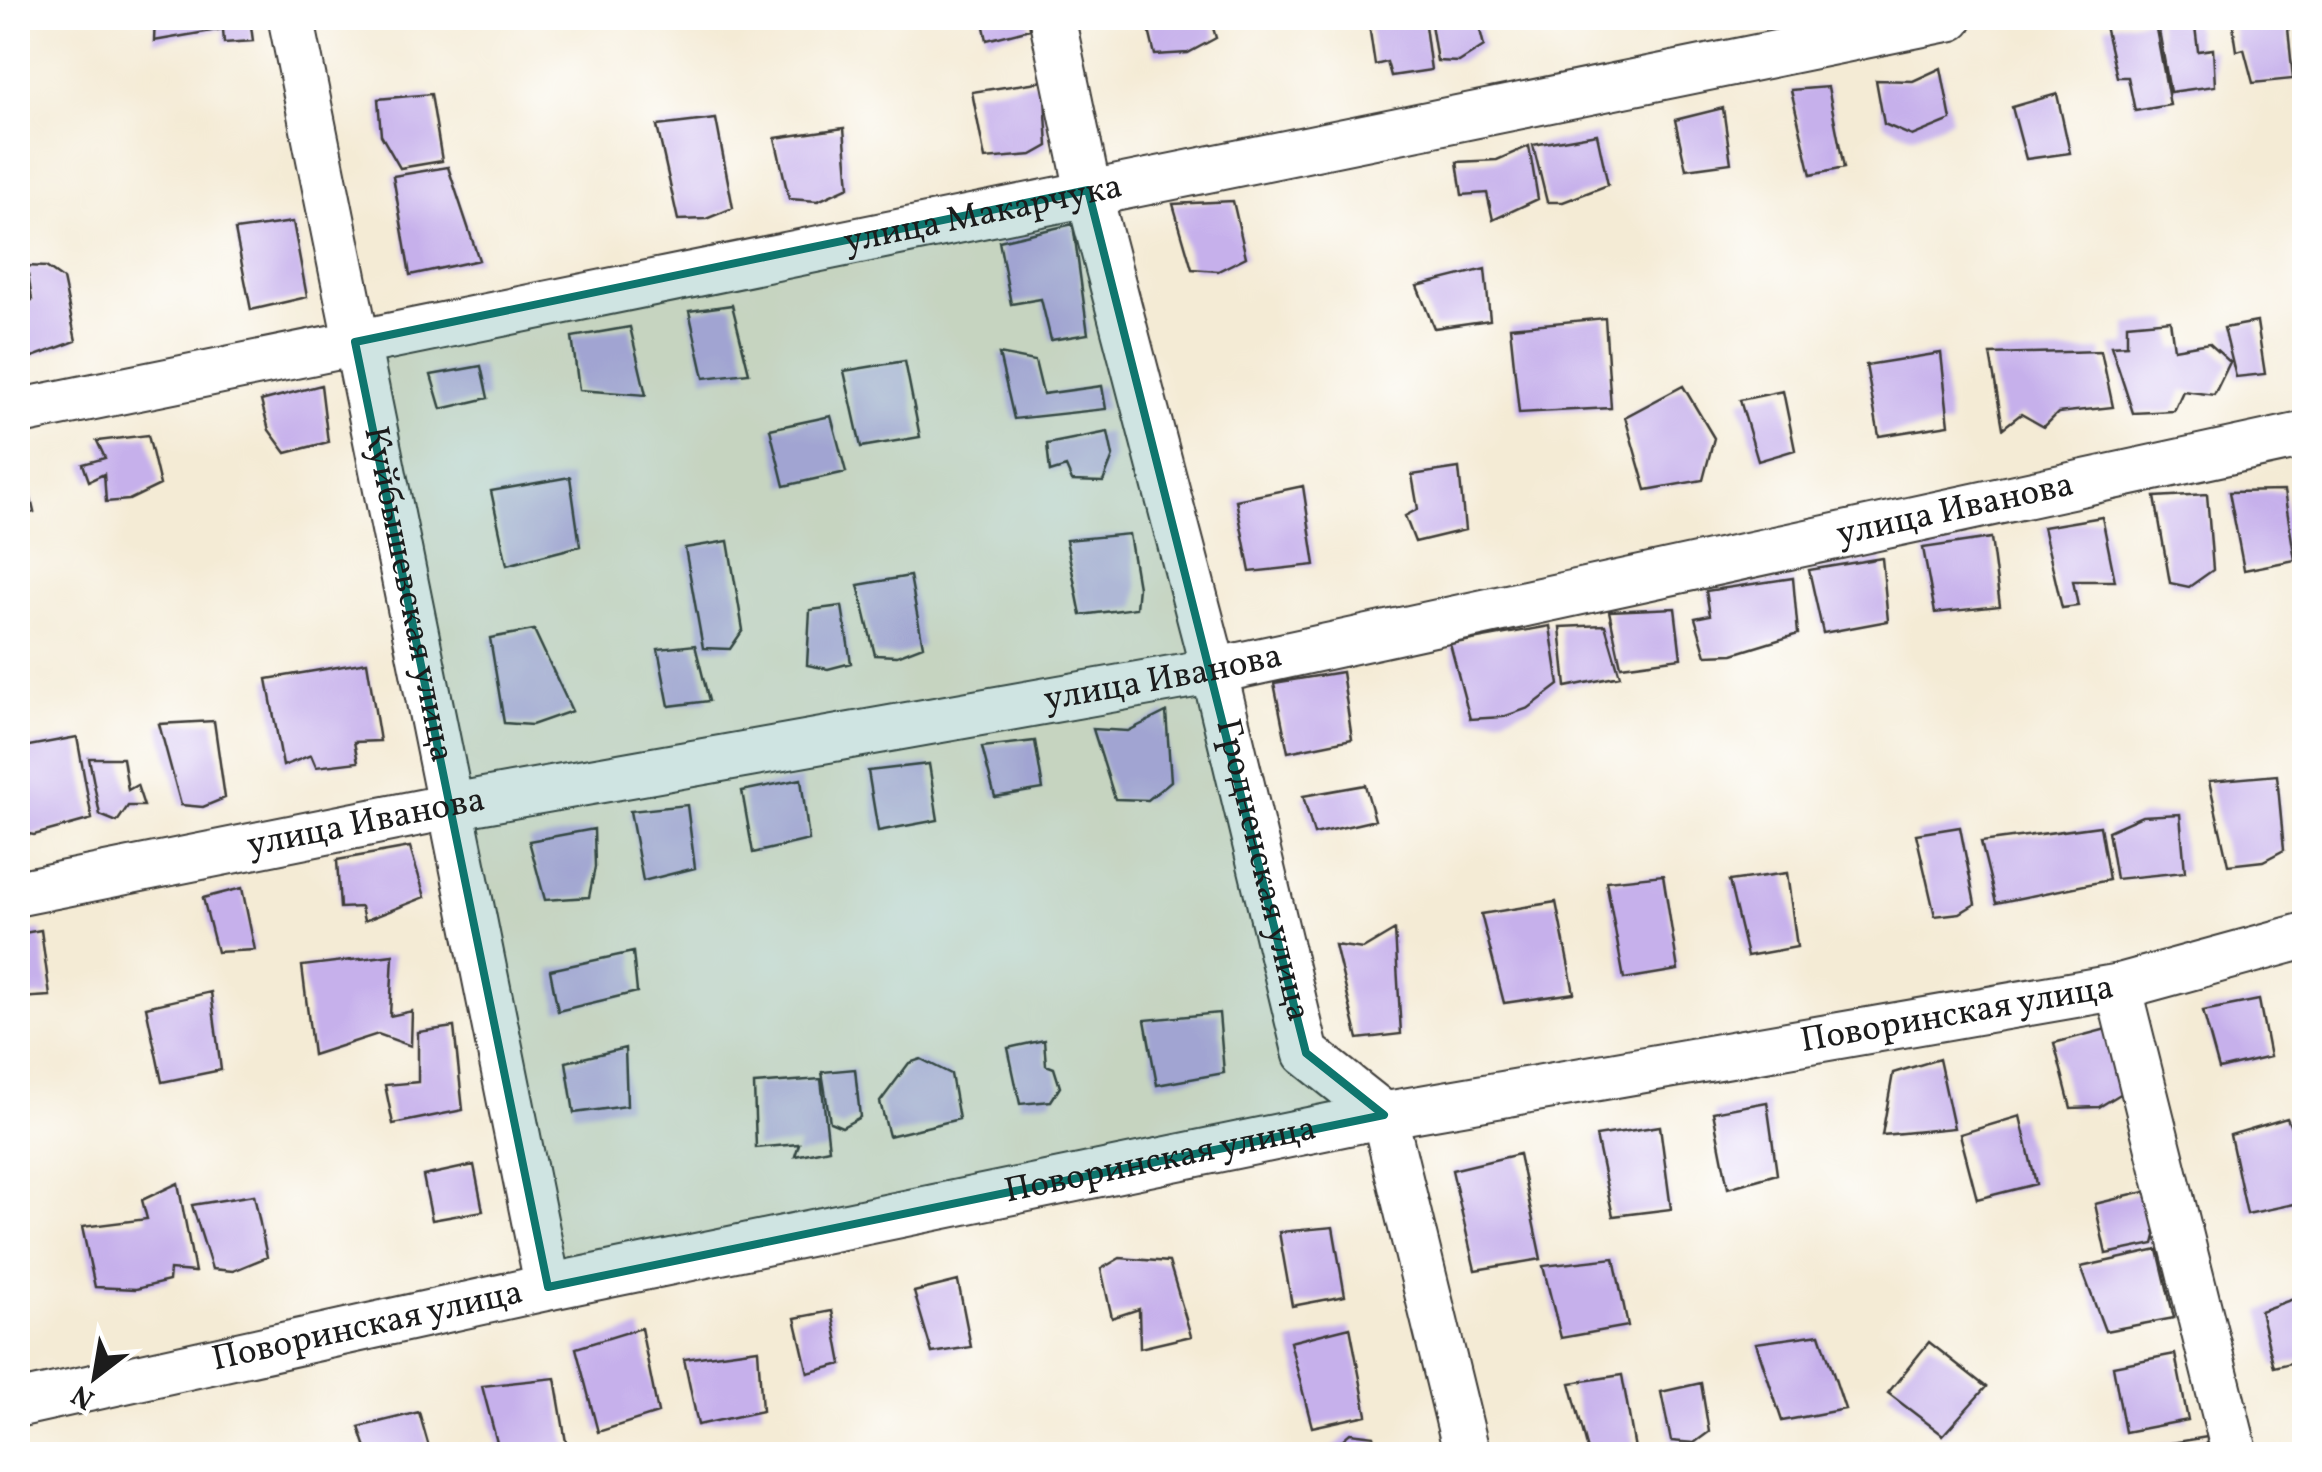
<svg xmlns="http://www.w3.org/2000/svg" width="2322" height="1472" font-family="Vollkorn,serif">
	<rect width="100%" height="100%" fill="#fff"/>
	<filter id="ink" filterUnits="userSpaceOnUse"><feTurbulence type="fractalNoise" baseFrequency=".01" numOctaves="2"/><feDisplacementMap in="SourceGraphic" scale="20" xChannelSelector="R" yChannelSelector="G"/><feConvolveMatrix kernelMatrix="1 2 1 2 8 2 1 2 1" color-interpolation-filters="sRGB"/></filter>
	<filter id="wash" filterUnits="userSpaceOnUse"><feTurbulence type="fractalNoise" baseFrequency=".0048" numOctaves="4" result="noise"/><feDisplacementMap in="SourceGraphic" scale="40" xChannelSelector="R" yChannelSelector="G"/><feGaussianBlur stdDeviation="2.25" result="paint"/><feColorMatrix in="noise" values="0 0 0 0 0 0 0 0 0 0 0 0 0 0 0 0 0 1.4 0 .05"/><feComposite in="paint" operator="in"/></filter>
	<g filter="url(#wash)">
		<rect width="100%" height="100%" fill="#f4ebd5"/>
		<g id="blocks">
			<path fill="#c6b0eb" d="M155,18h95l3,23 -29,2 -1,-14 -69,12z
				M982,18h47l1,11 -43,11z
				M1146,18h64l6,20 -28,15 -33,2z
				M1368,18h56l7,52 -40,6 -4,-14 -12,3z
				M1430,18h47l7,28 -25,16 -22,-1z
				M1551,18h41l2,7 -40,7z
				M2154,18l16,87 -35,6 -7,-34h-11l-12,-51z
				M2194,18l4,33 15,-2 2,37 -45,6 -13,-73z
				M2232,18h55l6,61 -40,4 -9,-34 -7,2z
				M1941,68l10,52 -39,16 -28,-12 -8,-44 37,1z
				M1044,81l4,65 -16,9 -47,4 -13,-67z
				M1828,87l16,81 -33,7 -20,-85z
				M431,94l11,67 -42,7 -19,-33 -3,-36z
				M2057,94l13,59 -44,6 -14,-52z
				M1723,108l8,55 -45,6 -11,-49z
				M716,119l17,89 -27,11 -28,1 -21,-94z
				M844,128l5,59 -31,14 -29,-2 -14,-61z
				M1597,134l11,51 -45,17h-16l-14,-57z
				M1529,146l9,53 -45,21 -6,-27 -25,2 -5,-33 40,-2z
				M448,167l31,93 -69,15 -17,-99z
				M1233,201l13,56 -28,14 -26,-2 -19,-65z
				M293,222l14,75 -56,13 -16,-80z
				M1073,224l15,110 -37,6 -10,-41 -30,5 -12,-63z
				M27,266l19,1 17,12 13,62 -46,17 -12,-2v-55l14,-1z
				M1485,269l5,51 -56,8 -17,-42z
				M732,305l17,68 -45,5 -15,-67z
				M1605,318l6,90 -92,5 -9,-86z
				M2170,320l4,29 35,-6 21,19 -16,33 -31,-4 -9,20 -41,2 -22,-67 16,-1v-21z
				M2257,322l8,52 -29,3 -12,-49z
				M630,327l16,68 -67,-5 -7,-53z
				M2101,351l12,56 -55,6 -14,14 -23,-13 -18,14 -13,-74z
				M1941,353l8,72 -70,11 -13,-71z
				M999,354l36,7 8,33 59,-8 4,23 -92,10z
				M905,361l15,76 -59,10 -17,-76z
				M481,366l7,32 -47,11 -10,-34z
				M321,385l7,57 -42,11 -17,-23 -8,-29z
				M1683,386l31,52 -11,42 -57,10 -21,-73z
				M1783,391l12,59 -37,11 -18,-61z
				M831,416l15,56 -62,14 -14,-57z
				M1108,432l5,24 -10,26 -31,-1 -6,-14 -16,5 -3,-28z
				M148,435l12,50 -31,15 -23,2 -2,-28 -15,7 -6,-17 22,-6 -8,-17z
				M18,456h3l13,56 -16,4z
				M1459,468l6,62 -50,12 -10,-26 13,-7 -6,-34z
				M570,477l10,69 -73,19 -16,-74z
				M1303,486l12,79 -65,7 -14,-72z
				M2284,491l11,69 -51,10 -15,-78z
				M2207,494l6,76 -24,17 -19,-4 -15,-86z
				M2102,517l13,64h-42l5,25 -16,2 -19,-81z
				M1129,534l9,53 -2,21 -55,7 -15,-75z
				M1991,538l9,68 -65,7 -12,-65z
				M728,541l15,89 -13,19 -27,-1 -18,-100z
				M1882,558l6,63 -65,12 -14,-63z
				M910,576l13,70 -26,10 -22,-1 -17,-70z
				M1793,578l5,56 -65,20 -27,1 -11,-37 15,-3 -4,-24z
				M842,606l9,57 -23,6 -21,-4 3,-55z
				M1675,608l6,50 -60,8 -12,-55z
				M1605,625l15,51 -54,11 -6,-60z
				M1550,626l9,59 -30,23 -26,9 -33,2 -20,-75z
				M534,630l38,81 -40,14 -28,-2 -14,-85z
				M695,645l14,56 -40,5 -11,-57z
				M367,662l13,79 -26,1 4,20 -42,5 -5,-12 -28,11 -16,-87z
				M1342,672l10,67 -64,13 -14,-69z
				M1166,712l5,69 -23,19 -33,-1 -22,-70 35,2z
				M214,721l11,77 -22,9 -22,-2 -22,-81z
				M77,737l15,82 -58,16 -16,-3v-84z
				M1035,741l8,48 -48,8 -13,-50z
				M89,758h34l5,32 9,-5 7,21h-16l-11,16 -17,-7z
				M929,764l9,56 -60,11 -10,-60z
				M2277,775l7,75 -21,11 -35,4 -19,-84z
				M801,779l8,61 -56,13 -11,-62z
				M1365,785l10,35 -61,14 -11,-38z
				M687,805l8,63 -52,13 -13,-70z
				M2180,814l5,58 -69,7 -8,-48 34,-15z
				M2100,826l9,54 -113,23 -15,-61z
				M1960,827l15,77 -15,9 -25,3 -19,-82z
				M594,829l1,38 -6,30 -44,3 -16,-59z
				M410,847l15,50 -61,24 -3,-14 -21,1 -3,-48z
				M1787,873l10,74 -50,9 -18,-75z
				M1663,875l15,95 -54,9 -18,-98z
				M242,888l13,62 -38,2 -14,-54z
				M1556,902l18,91 -70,10 -23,-89z
				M41,930l9,66 -32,2v-64z
				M1395,930l6,104 -43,5 -23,-94 28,4z
				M633,952l4,40 -79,19 -8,-41z
				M393,955l-3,61 22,-5 -1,35 -33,-12 -65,21 -11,-89z
				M211,992l10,78 -59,12 -16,-75z
				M2259,1000l11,57 -51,12 -16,-58z
				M1219,1013l5,60 -67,12 -12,-65z
				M454,1027l9,83 -70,14 -8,-39 33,-3v-50z
				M2114,1027l13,63 -28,17 -28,1 -17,-65z
				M1044,1040l2,25 8,3 6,19 -9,14 -31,3 -12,-56z
				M625,1048l2,58 -53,7 -8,-51z
				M921,1059l30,15 8,45 -70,17 -9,-34 29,-39z
				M1939,1059l15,69 -72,7 11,-62z
				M855,1069l5,48 -18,10 -12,-5 -8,-50z
				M821,1079l8,70 -34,7 4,-12 -43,4 -2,-64z
				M1767,1102l10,72 -49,14 -15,-76z
				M2020,1116l16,68 -59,15 -17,-65z
				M2287,1118l17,41v43l-57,12 -17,-79z
				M1660,1126l11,83 -58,7 -17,-80z
				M1519,1154l22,105 -66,11 -23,-100z
				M474,1165l9,46 -51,9 -9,-44z
				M178,1183l17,89 -25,-2 -1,11 -33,8 -41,-2 -13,-60 65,-8 -5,-19z
				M2149,1191l11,29 -6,24 -48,10 -11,-50z
				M254,1195l13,62 -34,14 -21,-2 -20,-64z
				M1333,1227l12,69 -53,10 -13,-74z
				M2158,1250l16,68 -69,13 -24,-64z
				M1120,1258l49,4 22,74 -51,12 -1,-39 -27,9 -11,-49z
				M1614,1258l14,68 -67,12 -18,-72z
				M958,1281l13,66 -39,6 -18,-61z
				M2304,1295v65l-30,7 -14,-56z
				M832,1311l10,53 -34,9 -13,-55z
				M1350,1327l17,88 -55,12 -22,-85z
				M641,1328l17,85 -60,19 -22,-84z
				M1820,1334l25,75 -63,12 -26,-78z
				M1929,1342l57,45 -43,48 -55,-42z
				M758,1349l4,62 -64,14 -14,-66z
				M2175,1354l13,66 -63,12 -12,-66z
				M1622,1375l13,74 -46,5 -19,-71z
				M555,1378l13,76h-68l-18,-68z
				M1701,1383l8,49 -15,11 -23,-2 -10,-49z
				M419,1412l12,42h-63l-9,-27z
				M1350,1433l24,3 4,18h-52z
				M2207,1437v17h-75l-2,-4z
				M311,1445l2,9h-39v-1z"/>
		</g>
	</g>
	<g filter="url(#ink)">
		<use href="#blocks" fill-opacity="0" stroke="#3c3b38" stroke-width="2.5"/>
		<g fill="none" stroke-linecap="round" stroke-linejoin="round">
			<g stroke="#3c3b38" stroke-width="49">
				<g id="minor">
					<path id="s1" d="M291,18l257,1269"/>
					<path id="s2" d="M1052,18l36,172 126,481 92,382 78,62 83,339"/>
					<path id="s3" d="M18,412l1932,-394"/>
					<path id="s4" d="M18,893l435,-87 761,-135 1090,-236"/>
					<path d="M2118,987l117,467"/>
					<path id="s5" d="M18,1404l530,-117 836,-172 734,-128 186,-51"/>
				</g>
			</g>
			<use href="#minor" stroke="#fff" stroke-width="45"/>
		</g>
	</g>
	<path fill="#0f766e" fill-opacity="0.2" stroke="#0f766e" stroke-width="8" stroke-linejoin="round" d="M1088,190l218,863 78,62 -836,172 -193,-945z"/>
	<g text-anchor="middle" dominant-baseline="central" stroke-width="9" stroke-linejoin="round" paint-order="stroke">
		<g font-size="35" fill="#1c1c1c" stroke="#fff">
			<text stroke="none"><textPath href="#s3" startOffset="985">улица Макарчука</textPath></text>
			<text stroke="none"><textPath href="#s4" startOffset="1975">улица Иванова</textPath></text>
			<text stroke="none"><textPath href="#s1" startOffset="588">Куйбышевская улица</textPath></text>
			<text stroke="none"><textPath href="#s4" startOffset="1165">улица Иванова</textPath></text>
			<text stroke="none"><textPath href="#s4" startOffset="355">улица Иванова</textPath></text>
			<text stroke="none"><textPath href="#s2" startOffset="878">Гродненская улица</textPath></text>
			<text stroke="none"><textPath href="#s5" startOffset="1978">Поворинская улица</textPath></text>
			<text stroke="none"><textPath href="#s5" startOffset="1168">Поворинская улица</textPath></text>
			<text stroke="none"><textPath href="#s5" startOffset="358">Поворинская улица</textPath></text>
		</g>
	</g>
	<rect width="2322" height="1472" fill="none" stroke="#fff" stroke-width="60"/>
	<g transform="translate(95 1377) rotate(211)" stroke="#ffffff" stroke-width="8" paint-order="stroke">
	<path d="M0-8L18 38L0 25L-18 38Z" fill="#1c1c1c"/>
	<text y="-15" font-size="28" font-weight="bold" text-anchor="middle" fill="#1c1c1c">N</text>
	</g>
</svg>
